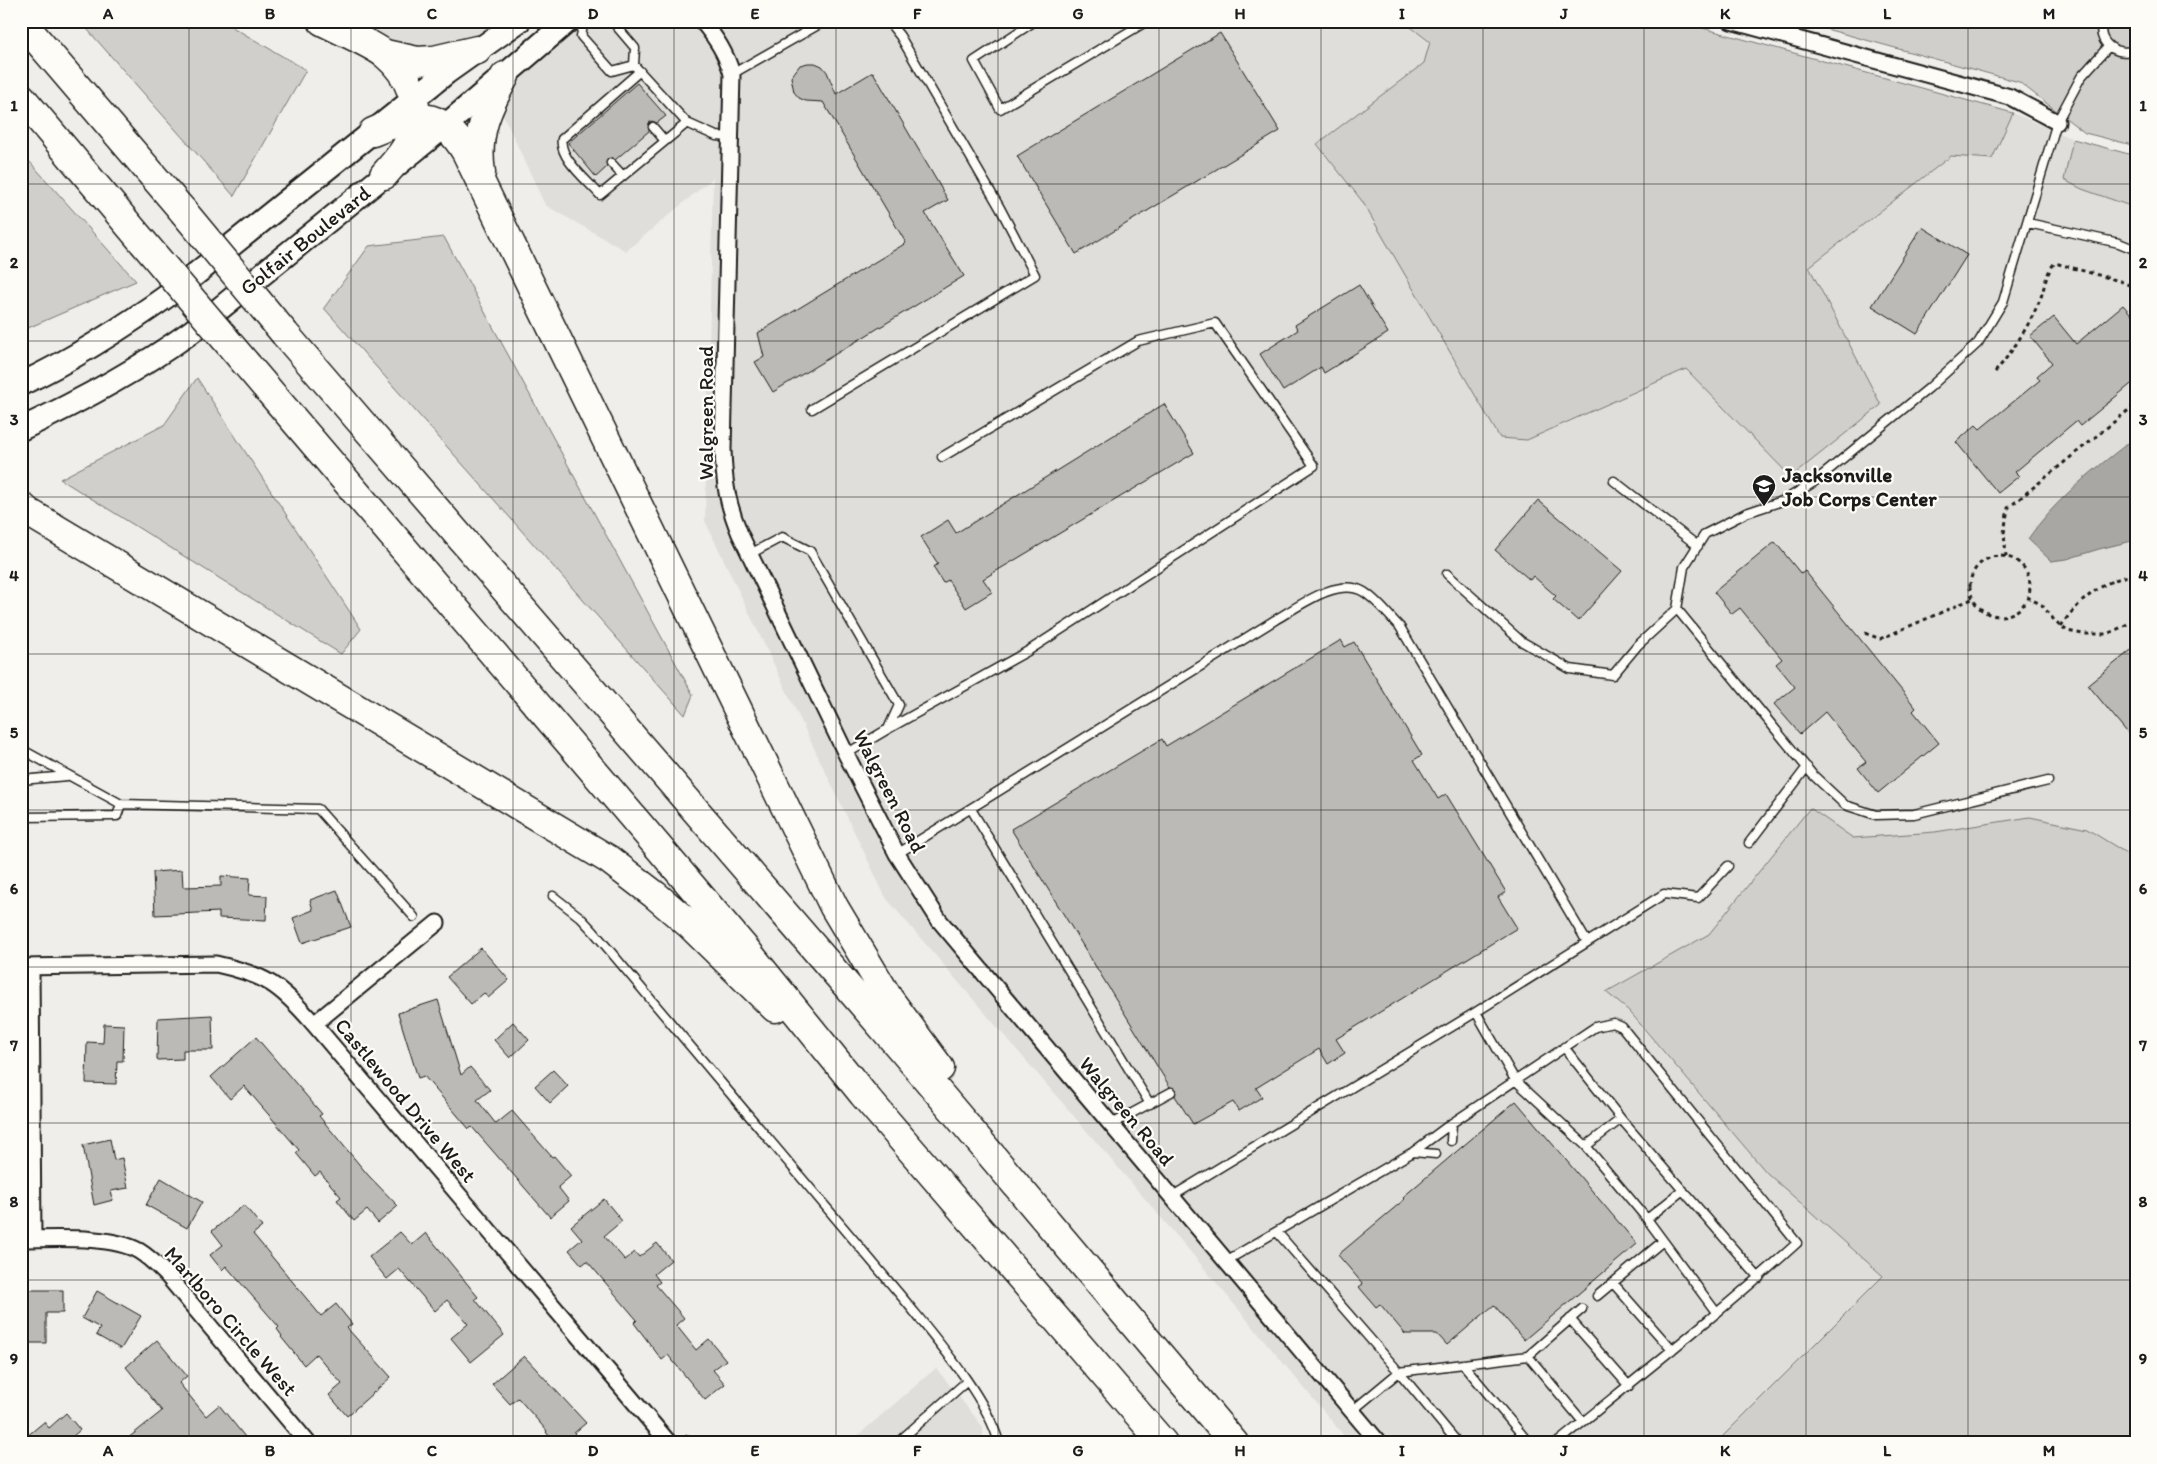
<svg xmlns="http://www.w3.org/2000/svg" width="2157" height="1464" font-family="Itim,sans-serif">
	<rect width="100%" height="100%" fill="#f0eeea"/>
	<filter id="ink" filterUnits="userSpaceOnUse"><feTurbulence type="fractalNoise" baseFrequency=".02" numOctaves="2"/><feDisplacementMap in="SourceGraphic" scale="10" xChannelSelector="R" yChannelSelector="G"/><feConvolveMatrix kernelMatrix="1 2 1 2 8 2 1 2 1" color-interpolation-filters="sRGB"/></filter>
	<g filter="url(#ink)">
		<path fill="#e0deda" d="M350,21h147l-39,26 -56,2z
			M589,21h814l27,22 -6,20 -107,82 45,56 165,239 160,-72 104,109 90,-72 -72,-138 142,-111 41,3 21,-46 60,26 -9,41 18,9 54,19v651l-201,-27 -82,6 -43,-30 -101,126 -103,58 22,19 139,162 116,103 -167,167h-366l-162,-194 -302,-351 -181,-377 8,-343 -87,73 -81,-46 -47,-101 25,-27z
			M936,1368l47,59v16h-134z"/>
		<path fill="#d0cfcc" stroke="#767674" d="M80,21h142l84,49 -72,126z
			M1403,21h274l336,92 -21,46 -41,-3 -142,111 72,138 -90,72 -105,-108 -159,71 -27,-2 -138,-237 -45,-57 107,-81 6,-21z
			M1797,21h339v125l-51,-13 -66,-51z
			M2073,139l63,17v52l-54,-19 -18,-9z
			M21,152l115,129 -115,50z
			M444,237l249,458 -8,20 -361,-407 45,-62z
			M197,378l164,251 -20,25 -281,-175 104,-54z
			M1810,808l43,30 82,-6 95,-15 57,12 49,30v584h-420l167,-167 -116,-103 -138,-162 -23,-19 103,-58z"/>
		<path fill="#a8a7a3" stroke="#706f6d" d="M2136,437v103l-37,9 -32,10 -16,2 -23,-22c28,-41 69,-72 108,-102z"/>
		<path fill="#bbbab6" stroke="#1c1c1c" d="M1220,33l60,98 -204,123 -59,-98z
			M808,63h7l7,3 5,6 9,22 37,-22 75,128 -23,13 39,63 -191,116 -18,-30 9,-5 -6,-24 148,-90 -83,-141 -17,-1 -7,-3 -5,-6 -3,-15 9,-12z
			M637,83l29,33 -9,7 -5,-2 -3,2v8l-34,29 -3,-2 -4,1 -2,3 1,5 -11,10 -28,-34z
			M1922,227l45,28 -50,79 -45,-28z
			M1359,285l29,48 -64,40 -3,-6 -38,24 -23,-37 38,-24 -3,-5z
			M2123,305l13,15v60l-56,46 -4,-5 -61,51 4,4 -21,17 -42,-51 20,-17 4,4 60,-49 -3,-4 15,-13 -22,-27 24,-19 22,27z
			M1164,404l30,49 -211,126 9,13 -26,16 -18,-28 -5,3 -10,-16 5,-3 -17,-27 27,-17 8,13z
			M1538,500l84,71 -44,50 -25,-22 3,-3 -23,-20 -3,4 -35,-30z
			M1775,542l26,32 4,-3 111,137 -3,3 26,32 -61,50 -20,-25 8,-6 -41,-50 -25,22 -26,-30 21,-17 -19,-23 6,-5 -42,-51 -8,6 -18,-22z
			M1341,640l4,7 9,-5 68,113 -8,5 24,39 8,-5 60,98 -8,5 19,31 -181,111 9,14 -17,11 -9,-15 -63,39 6,9 -23,14 -6,-9 -40,22 -18,-28 1,-7 -6,-2 -159,-258 151,-90 4,7z
			M2136,646v97l-48,-58z
			M182,870l1,17 38,-1v-10l29,2 -1,17 18,1 -1,24 -47,-2v-6l-64,3 -2,-43z
			M337,890l14,37 -49,16 -9,-25 20,-8 -3,-10z
			M481,948l28,32 -21,18 -4,-5 -13,11 -24,-27z
			M438,1000l23,75 9,-8 20,23 -13,10 19,24 16,-13 40,46 2,-1 17,20 -13,11 11,14 -19,16 -78,-90 -3,2 -45,-53 -6,2 -20,-65z
			M212,1015l1,35h-30v9l-26,1 1,-42z
			M513,1022l16,18 -19,18 -16,-18z
			M104,1024l20,1 -1,36h-6l-1,23 -30,-1 1,-41 16,1z
			M256,1037l66,77 -3,2 49,59 30,31 -20,17 -11,-13 -13,11 -17,-21 4,-3 -21,-25 -5,4 -19,-23 3,-3 -55,-64 -14,13 -19,-22z
			M553,1070l15,16 -18,17 -15,-17z
			M1516,1101l121,143 -113,96 -30,-35 -47,40 -10,-11h-32l-25,-30 -4,3 -17,-20 4,-3 -25,-29 67,-56 -2,-2z
			M110,1139l4,21 8,-2 6,30 -17,3 2,9 -19,5 -11,-60z
			M161,1178l41,24 -15,26 -41,-23z
			M604,1199l18,22 -18,15 21,24 10,-8 4,5 18,-14 14,17 -17,14 6,8 -4,3 28,33 -8,7 20,25 13,-11 17,21 -13,10 12,14 -20,16 -37,-45 -6,5 -28,-37 3,-3 -50,-59 -5,4 -13,-15 13,-11 -11,-13z
			M244,1205l18,22 -9,7 68,82 15,-12 16,20 -5,4 44,49 -44,39 -18,-21 13,-11 -26,-30 -12,11 -23,-28 1,-1 -5,-7 2,-2 -53,-61 -4,4 -12,-15 13,-10 -11,-14z
			M400,1232l12,13 14,-12 52,64 -3,2 29,36 -33,27 -20,-24 17,-14 -21,-24 -12,11 -36,-42 -12,10 -18,-22z
			M21,1290h42v23h-17v30h-25z
			M97,1291l44,25 -20,33 -25,-14 4,-7 -18,-10z
			M157,1340l30,36 -8,7 27,33 13,-11 31,38h-128l40,-32 -36,-44z
			M524,1356l62,67 -12,10 7,10h-27l-8,-11 1,-1 -29,-33 -8,6 -18,-20z
			M66,1413l14,17 -15,13h-44v-2l23,-19 5,6z"/>
		<g fill="none" stroke-linecap="round" stroke-linejoin="round">
			<g stroke="#1c1c1c" stroke-width="11">
				<path id="lane" d="M584,21l-3,15 31,35 22,-6
					M612,21l23,27 -1,17 53,58 29,13 15,1
					M1035,21l-61,40 26,48 147,-88
					M2103,21c-8,22 14,36 33,29
					M708,29l14,-8
					M640,71l-78,68c-4,18 26,42 38,56l87,-72
					M732,74l93,-53
					M653,127l12,14
					M611,163l12,13
					M2028,223l91,20 17,7
					M812,409l223,-134 -35,-67 -100,-172 -12,-15
					M1614,481l84,65
					M750,554l32,-17 28,14 89,154 -11,24 -42,25
					M1447,574l74,67 49,28 43,6 25,-30 39,-36 135,165 33,31 31,10 38,-1 134,-33
					M1677,609l7,-42 21,-33 41,-21 39,-13 29,-18 115,-94 49,-45 25,-41 54,-180 24,-45 27,-30
					M888,729l140,-78 286,-185 -99,-143 -77,18 -196,116
					M21,749l100,55 197,5 96,108
					M21,780l46,-4
					M971,809l179,295
					M21,817l96,-1 4,-12
					M1749,843l58,-76
					M897,854l378,-234c23,-13 63,-44 89,-28 13,8 25,24 36,35l187,315
					M553,896l27,21 14,15 313,371c30,37 80,95 92,140
					M1476,1012l39,68 71,66 61,73 69,93
					M1564,1047l57,72 138,159
					M1110,1125l61,-33
					M1451,1141l1,-18
					M1586,1146l35,-27
					M1413,1152l23,2
					M1171,1197l305,-185 188,-118 34,4 30,-32
					M1647,1219l36,-29
					M1277,1232l122,140 129,-16 54,-47
					M1226,1261l187,-109 39,-29 143,-96 18,-4 9,4 175,216c-77,70 -159,134 -240,200
					M1613,1283l59,67
					M1597,1296l66,-55
					M1570,1319l59,67
					M1528,1356l55,66
					M1463,1364l66,79
					M1352,1411l47,-39 59,71
					M897,1443l69,-61"/>
			</g>
			<g stroke="#1c1c1c" stroke-width="19">
				<path id="street" d="M702,21c14,17 24,32 30,53l-9,375c1,33 4,54 17,85l106,220 51,100 42,66 440,523
					M1731,21l279,76 47,25
					M21,967l195,-3c50,11 64,21 98,60l355,419
					M31,967l2,272
					M314,1024l123,-101
					M21,1239c33,0 90,-4 118,12 10,6 19,15 27,23l142,169"/>
			</g>
			<g stroke="#1c1c1c" stroke-width="26">
				<path id="secondary" d="M21,384c56,-26 106,-59 156,-95l269,-216 73,-52
					M21,429c60,-28 117,-59 170,-97l254,-206 123,-105"/>
			</g>
			<g stroke="#1c1c1c" stroke-width="31">
				<path id="highway" d="M21,21l162,190
					M322,21c17,9 51,23 64,34 23,19 36,51 26,79 -5,16 -18,29 -28,41
					M385,54l32,7 17,-1 43,-10
					M21,97l122,145
					M373,132c42,-18 66,-25 93,20l368,755 55,92 51,69
					M481,173c-6,-39 6,-64 24,-97
					M285,334l631,732 318,377
					M248,366l499,585 116,143 300,349
					M21,506l7,6 580,347 47,36 34,29 86,84"/>
			</g>
			<path stroke="#1c1c1c" stroke-width="3" stroke-dasharray="4 4" stroke-linecap="butt" d="M1995,372c18,-21 33,-45 44,-70 6,-13 6,-29 16,-39l65,18 16,7
				M1970 586a30 30 0 1 1 60 0a30 30 0 1 1-60 0Z
				M2006,557l-2,-24 4,-25 128,-104
				M2027,597l15,8 12,15 13,11 16,3h24l17,-8 12,-8
				M2061,626c16,-24 45,-49 75,-51
				M1865,633l15,6 92,-40
				M685,1436l4,1 3,6"/>
			<use href="#lane" stroke="#fdfcf7" stroke-width="8"/>
			<use href="#street" stroke="#fdfcf7" stroke-width="15"/>
			<use href="#secondary" stroke="#fdfcf7" stroke-width="22"/>
			<use href="#highway" stroke="#fdfcf7" stroke-width="28"/>
			<g stroke="#1c1c1c" stroke-width="31" stroke-linecap="butt">
				<path id="highway-bridge" d="M183,211l102,123
					M143,242l105,124"/>
			</g>
			<use href="#highway-bridge" stroke="#fdfcf7" stroke-width="28"/>
		</g>
	</g>
	<path fill="none" stroke="#1c1c1c" stroke-width="1" stroke-opacity="0.55" d="M189,21v1422M351,21v1422M513,21v1422M674,21v1422M836,21v1422M998,21v1422M1159,21v1422M1321,21v1422M1483,21v1422M1644,21v1422M1806,21v1422M1968,21v1422M21,184h2115M21,341h2115M21,497h2115M21,654h2115M21,810h2115M21,967h2115M21,1123h2115M21,1280h2115"/>
	<defs>
		<g id="university-pin" transform="scale(1.25)"><path d="M0 17L-7.5 6A9.5 9.5 0 1 1 7.5 6Z" fill="#1c1c1c" stroke="#fdfcf7"/><path d="M0-5L7-2L0 1L-7-2ZM-4 1L0 2.5L4 1V4Q0 6-4 4Z" fill="#fff"/></g>
	</defs>
	<g fill-rule="evenodd">
		<use href="#university-pin" x="1764" y="486"/>
	</g>
	<g text-anchor="middle" dominant-baseline="central" stroke-width="4.5" stroke-linejoin="round" paint-order="stroke">
		<g font-size="21" fill="#1c1c1c" stroke="#fdfcf7">
			<text transform="translate(305 240) rotate(-39)">Golfair Boulevard</text>
			<text transform="translate(705 413) rotate(-90)">Walgreen Road</text>
			<text transform="translate(890 791) rotate(63)">Walgreen Road</text>
			<text transform="translate(406 1100) rotate(50)">Castlewood Drive West</text>
			<text transform="translate(1127 1111) rotate(50)">Walgreen Road</text>
			<text transform="translate(231 1321) rotate(49)">Marlboro Circle West</text>
		</g>
		<g font-size="21" font-weight="bold" fill="#1c1c1c" stroke="#fdfcf7" text-anchor="start">
			<text x="1782" y="474">Jacksonville<tspan x="1782" dy="24">Job Corps Center</tspan></text>
		</g>
	</g>
	<rect width="2157" height="1464" fill="none" stroke="#fdfcf7" stroke-width="55"/>
	<rect x="28" y="28" width="2102" height="1408" fill="none" stroke="#1c1c1c" stroke-width="2"/>
	<g font-size="16" text-anchor="middle" font-weight="bold" fill="#1c1c1c">
		<text x="108" y="19">A</text>
		<text x="270" y="19">B</text>
		<text x="432" y="19">C</text>
		<text x="593" y="19">D</text>
		<text x="755" y="19">E</text>
		<text x="917" y="19">F</text>
		<text x="1078" y="19">G</text>
		<text x="1240" y="19">H</text>
		<text x="1402" y="19">I</text>
		<text x="1564" y="19">J</text>
		<text x="1725" y="19">K</text>
		<text x="1887" y="19">L</text>
		<text x="2049" y="19">M</text>
		<text x="14" y="111">1</text>
		<text x="2143" y="111">1</text>
		<text x="14" y="268">2</text>
		<text x="2143" y="268">2</text>
		<text x="14" y="425">3</text>
		<text x="2143" y="425">3</text>
		<text x="14" y="581">4</text>
		<text x="2143" y="581">4</text>
		<text x="14" y="738">5</text>
		<text x="2143" y="738">5</text>
		<text x="14" y="894">6</text>
		<text x="2143" y="894">6</text>
		<text x="14" y="1051">7</text>
		<text x="2143" y="1051">7</text>
		<text x="14" y="1207">8</text>
		<text x="2143" y="1207">8</text>
		<text x="14" y="1364">9</text>
		<text x="2143" y="1364">9</text>
		<text x="108" y="1456">A</text>
		<text x="270" y="1456">B</text>
		<text x="432" y="1456">C</text>
		<text x="593" y="1456">D</text>
		<text x="755" y="1456">E</text>
		<text x="917" y="1456">F</text>
		<text x="1078" y="1456">G</text>
		<text x="1240" y="1456">H</text>
		<text x="1402" y="1456">I</text>
		<text x="1564" y="1456">J</text>
		<text x="1725" y="1456">K</text>
		<text x="1887" y="1456">L</text>
		<text x="2049" y="1456">M</text>
	</g>
</svg>
